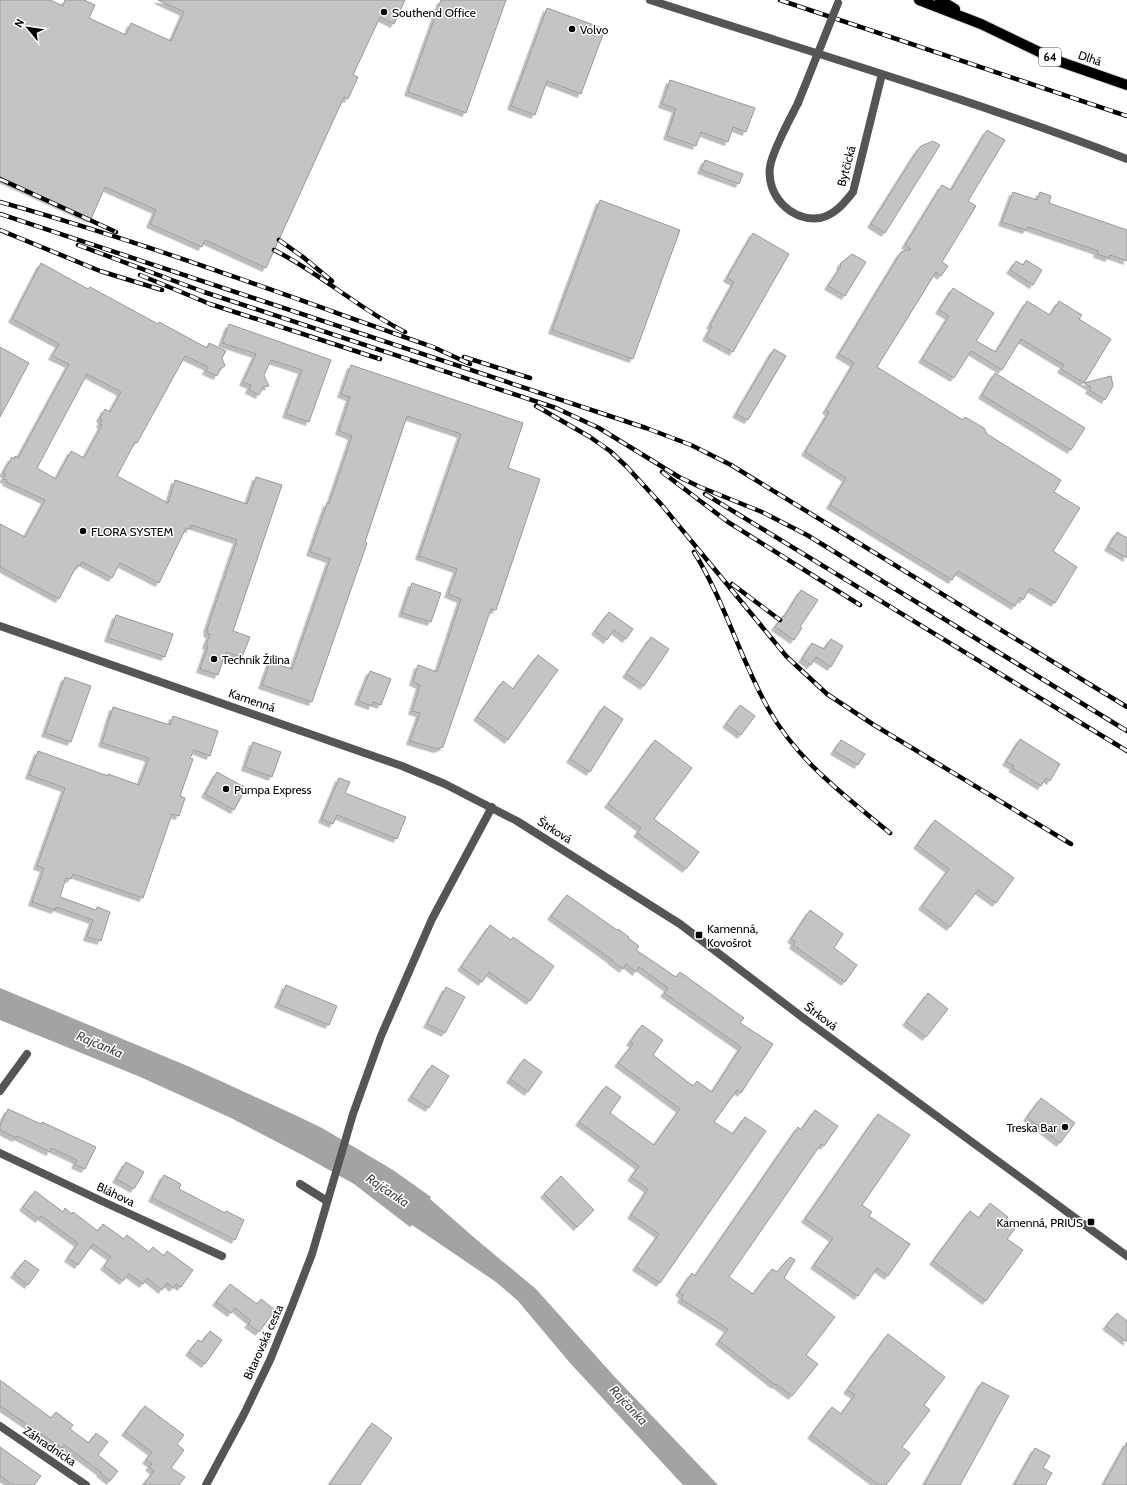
<svg xmlns="http://www.w3.org/2000/svg" width="1127" height="1485" font-family="Cabin,sans-serif">
	<defs>
		<filter id="shadow"><feDropShadow dx="-3.5" dy="3.5" stdDeviation="0" flood-color="#0004"/></filter>
	</defs>
	<rect width="100%" height="100%" fill="#fff"/>
	<path fill="#a3a3a3" d="M0,988l190,79 105,48 27,13 71,42 38,27 -1,2 47,41 59,49 77,86 105,110h-35l-113,-122 -52,-62 -22,-19 -84,-57 -2,2 -56,-43 -48,-27 -75,-39 -93,-42 -138,-56z"/>
	<path fill="#c4c4c4" stroke="#999" fill-rule="evenodd" filter="url(#shadow)" d="M0,0h50l13,6 2,-6h19l11,5 -6,13 37,17 5,-12 40,18 13,-29 -26,-12h247l-11,24 -14,-7 -27,58 5,2 -10,22 -4,-2 -78,171 -61,-28 -3,7 -52,-23 6,-14 -51,-23 -14,32 -91,-41z
		M441,0h65l-40,113 -58,-21z
		M547,8l58,21 -24,65 -34,-13 -12,34 -24,-9z
		M670,80l85,28 -9,24 -13,-5 -5,15 -27,-10 -5,14 -29,-10 9,-27 -14,-5z
		M987,130l18,10 -37,61 8,5 -34,56 6,4 -7,10 -5,-4 -59,95 86,53 2,-3 19,11 3,6 74,46 -7,12 26,16 -27,43 24,16 -22,36 -25,-15 -7,12 -3,-3 -5,9 -57,-35 -6,9 -122,-75 16,-27 -41,-26 24,-40 -3,-2 28,-47 -15,-9 62,-102 10,-3 -6,-4 37,-60 9,5z
		M933,141l7,4 -55,88 -14,-9 46,-73 4,-5z
		M705,160l38,14 -4,10 -38,-14z
		M1013,192l24,8 3,-8 11,4 -2,7 78,27v31l-17,-6 -1,3 -12,-4 1,-3 -70,-24 -2,3 -24,-8z
		M600,200l80,30 -47,129 -81,-29z
		M753,233l36,21 -56,98 -27,-15 6,-11 -2,-1 24,-43 -7,-4z
		M852,254l14,8 -21,34 -17,-10 12,-18 1,-5z
		M1026,260l16,10 -9,15 -23,-15 6,-9 7,4z
		M41,263l47,26 2,-2 68,37 1,-2 48,26 2,-5 17,8 -4,7 3,8 -5,3 -3,7 -11,-5 2,-4 -23,-11 -48,87 -2,-1 -18,34 51,27 7,-23 72,24 9,-27 26,8 -49,146 17,6 -8,20 -16,-5 -8,23 -18,-6 8,-23 -2,-1 4,-11 -3,-1 1,-4h-1l30,-89 -46,-15 -1,4 -4,-1 -27,55 -39,-20 -8,15 -30,-16 -2,4 -3,-1 -18,34 -59,-32v-43l25,13 20,-37 -39,-18 1,-2 -4,-1 3,-5 -3,-1 9,-16 2,2 1,-3 3,2 51,-94 -17,-8 7,-12 -47,-25zM87,374l34,18 -11,20 -5,-3 -5,9 2,2 -2,4 2,1 -18,33 -13,-7 -15,28 -19,-11z
		M953,288l41,25 -18,28 20,11 31,-51 23,14 9,-14 23,14 -3,4 32,20 -27,44 27,-7 2,10 -8,14 -16,-10 2,-3 -30,-18 3,-4 -43,-26 -19,31 -31,-19 -17,27 -32,-19 27,-43 -10,-6z
		M229,324l102,36 -22,62 -23,-8 16,-44 -31,-10 -7,15 5,11 -6,1 -4,8 -10,-5 2,-5 -8,-3 13,-28 -34,-11z
		M0,347l29,16 -29,54z
		M774,349l12,7 -38,64 -12,-6z
		M351,365l172,58 -15,45 32,11 -44,131 -5,-1 -47,135 -1,3 -6,2 -27,-8 10,-28 -8,-2 8,-26 -7,-3 5,-17 19,7 24,-73 -13,-5 9,-25 -38,-13 42,-122 -54,-18 -42,126 2,1 -55,159 -50,-17 8,-23 22,7 38,-110 -20,-7 17,-49 2,1 23,-68 -13,-5 11,-34 -9,-3z
		M995,373l90,55 -14,22 -89,-55z
		M1117,532l10,6v20l-19,-11z
		M412,583l29,10 -10,29 -29,-9z
		M801,590l17,10 -18,27 2,1 -8,12 -19,-13 8,-11 1,1z
		M609,612l24,17 -7,10 -12,-9 -7,10 -12,-9z
		M116,615l57,19 -8,23 -57,-19z
		M651,637l18,12 -25,37 -18,-12z
		M831,639l12,7 -12,21 -15,-10 -5,8 -9,-6 10,-16 12,6z
		M538,655l20,15 -50,70 -31,-23 26,-36 10,8z
		M370,671l21,8 -10,26 -8,-3 -1,4 -14,-5z
		M65,677l26,9 -20,56 -26,-9z
		M740,705l15,11 -14,19 -15,-11z
		M604,706l19,13 -33,53 -20,-13z
		M113,707l57,18 3,-9 45,15 -8,25 -16,-6 -4,8 3,1 -13,37 5,2 -6,18 -7,-2 -29,84 -70,-24 -2,5 -5,-1 -6,19 36,13 1,-3 13,5 -9,29 -14,-4 6,-17 -37,-13 -1,3 -23,-8 12,-34 -7,-2 28,-78 -36,-13 9,-24 70,25v-2l31,11 10,-27 -47,-15z
		M1020,739l40,25 -10,17 -4,-3 -5,8 -29,-18 2,-2 -8,-4z
		M655,740l37,28 -38,51 45,33 -13,17 -49,-36 4,-5 -33,-24z
		M841,740l24,14 -7,11 -24,-14z
		M253,742l28,10 -9,25 -27,-10z
		M217,772l29,16 -12,22 -29,-16z
		M339,778l11,4 -5,11 61,24 -9,22 -60,-24 -4,9 -11,-5z
		M935,820l79,58 -18,25 -18,-13 -28,37 -28,-21 27,-37 -32,-24z
		M567,895l50,35 1,-1 11,8 -1,1 11,8 -3,4 24,16 16,11 4,-5 64,46 -4,5 33,21 -32,49 -4,-3 -23,32 19,12 12,-17 21,14 -106,152 -24,-16 23,-33 -28,-19 17,-26 -17,-12 8,-11 -60,-44 27,-36 15,11 -11,16 44,32 26,-36 -62,-46 15,-19 -3,-2 12,-17 21,15 -10,15 40,31 4,-5 15,11 29,-45 -77,-54 4,-5 -29,-21 -3,5 -10,-8 -3,5 -12,-9h1l-61,-44z
		M810,910l33,24 -9,14 23,17 -12,17 -52,-37 2,-4 -4,-2z
		M490,925l21,15 2,-3 41,29 -24,35 -41,-29 -7,10 -21,-15z
		M286,985l51,21 -8,19 -51,-21z
		M446,987l19,10 -20,36 -18,-9z
		M928,993l20,16 -22,28 -20,-15z
		M524,1059l18,13 -14,20 -18,-13z
		M432,1065l17,11 -20,32 -18,-11z
		M1041,1098l34,25 -15,20 -33,-26z
		M8,1109l33,15 1,-2 54,25 -11,22 -10,-4 2,-5 -26,-12 -1,4 -33,-16 -1,2 -16,-8v-5z
		M815,1110l23,16 -14,20 -3,-2 -92,133 24,17 19,-25 5,3 13,-15 5,3 -11,18 51,39 -29,38 12,9 -26,32 -16,-12 -1,1 -56,-44 9,-12 -47,-30 2,-4 -4,-3 13,-19 3,3 103,-149 3,3z
		M878,1114l32,21 -48,70 10,7 -3,4 41,28 -22,32 -11,-8 -19,28 -44,-31 19,-27 -28,-19z
		M126,1162l18,10 -10,17 -18,-10z
		M164,1175l17,9 -2,5 46,24 1,-2 18,9 -9,20 -83,-42z
		M561,1176l33,34 -17,17 -33,-33z
		M35,1191l28,21 2,-4 7,6 1,-2 25,19 5,-7 21,15 3,-4 22,17 4,-5 11,9 3,-5 26,19 -12,17 -5,-3 -3,4 -6,-5 -5,7 -15,-12 -4,6 -14,-10 -6,7 -19,-15 7,-9 -18,-13 -15,21 -10,-7 10,-15 -37,-27 -2,3 -16,-12z
		M990,1203l18,14 -2,2 11,7 -10,13 16,11 -37,51 -53,-40 37,-50 9,7z
		M25,1260l14,10 -11,15 -14,-11z
		M230,1284l27,20 4,-5 14,11 -16,22 -11,-8 3,-3 -16,-13 -4,5 -15,-11z
		M1117,1313l10,8v21l-21,-16z
		M210,1331l12,9 -17,24 -16,-12 9,-12 4,2z
		M888,1334l57,43 -21,28 6,5 -28,37 8,6 -24,32h-7l-68,-50 21,-28 9,7 14,-19 -8,-5z
		M0,1380l51,38 5,-6 17,13 -3,4 19,14 7,-10 12,9 -10,13 20,16 -8,10 -10,-8 1,-1 -37,-27 -2,3 -62,-42z
		M982,1382l27,14 -49,89h-36z
		M145,1406l39,29 -7,9 7,6 -13,18 14,9 -6,8h-36l11,-14 -5,-4 3,-3 -6,-4 6,-8 -27,-20z
		M372,1423l20,15 -32,47h-31z
		M1127,1442v43h-24z
		M0,1447l41,29 -7,9h-21l-13,-9z
		M1035,1448l15,8 -7,12 9,5 -7,12h-31z"/>
	<g fill="none" stroke-linecap="round" stroke-linejoin="round">
		<g stroke="#dbdbdb" stroke-width="12">
			<path id="primary" d="M919,0l62,24 77,37 69,24
				M940,0l15,9"/>
		</g>
		<path stroke="#555" stroke-width="8" d="M650,0c160,52 321,99 477,159
			M798,103c-8,16 -26,48 -28,64 -4,28 21,55 50,51 15,-3 24,-15 33,-26l29,-118
			M0,626l402,140 43,18 72,37 163,103 122,93 325,239
			M0,1091l27,-37
			M0,1153l106,50 116,53
			M300,1184l27,17
			M0,1426l86,59
			M206,1485l38,-71 26,-54 22,-54 20,-52 41,-140 28,-78 51,-117 60,-112"/>
		<use href="#primary" stroke="#000" stroke-width="10"/>
		<g stroke="#000" stroke-width="4.5">
			<path id="rail" d="M780,0l347,116
				M0,179l116,53
				M0,202c147,41 290,95 433,145l37,17
				M0,214l646,214 45,17 40,20 396,242
				M0,230l100,41 62,19
				M279,240l24,17 29,24
				M78,245l126,47 352,116 43,20 80,49 21,10 62,25 45,23 320,196
				M274,250c46,23 85,59 131,82
				M140,275l70,29 170,55
				M464,357l66,21
				M536,406l54,31 20,14 17,16 33,36 127,154 40,37 47,31 197,119
				M662,472l66,50 132,83
				M705,494l422,257
				M694,552c31,50 46,107 75,158 29,51 76,86 121,123
				M732,584l48,36"/>
		</g>
		<use href="#rail" stroke="#fff" stroke-width="3" stroke-dasharray="9" stroke-linecap="butt"/>
		<path stroke="#555" stroke-width="8" d="M798,103l40,-100"/>
	</g>
	<g fill="#000" stroke="#fff" stroke-width="1.5">
		<circle cx="384" cy="12" r="4"/>
		<circle cx="572" cy="29" r="4"/>
		<circle cx="83" cy="531" r="4"/>
		<circle cx="214" cy="659" r="4"/>
		<circle cx="226" cy="789" r="4"/>
		<rect x="695" y="931" width="8" height="8" rx="2"/>
		<circle cx="1065" cy="1127" r="4"/>
		<rect x="1087" y="1218" width="8" height="8" rx="2"/>
	</g>
	<g text-anchor="middle" dominant-baseline="central" stroke-width="3" stroke-linejoin="round" paint-order="stroke">
		<rect fill="#fff" stroke="#4c4c4c" stroke-width="1" x="1039" y="48" width="22" height="18" rx="3"/>
		<g font-size="11" font-weight="bold" fill="#000">
			<text x="1050" y="57">64</text>
		</g>
		<g font-size="12" fill="#000" stroke="#fff" text-anchor="start">
			<text x="392" y="12">Southend Office</text>
			<text x="580" y="29">Volvo</text>
			<text x="91" y="531">FLORA SYSTEM</text>
			<text x="222" y="659">Technik Žilina</text>
			<text x="234" y="789">Pumpa Express</text>
			<text x="707" y="928">Kamenná,<tspan x="707" dy="14">Kovošrot</tspan></text>
			<text x="1057" y="1127" text-anchor="end">Treska Bar</text>
			<text x="1083" y="1222" text-anchor="end">Kamenná, PRIUS</text>
		</g>
		<g font-size="12" fill="#000" stroke="#fff">
			<text transform="translate(1090 58) rotate(19)">Dlhá</text>
			<text transform="translate(846 166) rotate(-75)">Bytčická</text>
			<text transform="translate(252 700) rotate(19)">Kamenná</text>
			<text transform="translate(555 830) rotate(32)">Štrková</text>
			<text transform="translate(821 1016) rotate(37)">Štrková</text>
			<text transform="translate(116 1194) rotate(25)">Bláhova</text>
			<text transform="translate(263 1342) rotate(-66)">Bitarovská cesta</text>
			<text transform="translate(50 1446) rotate(34)">Záhradnícka</text>
		</g>
		<g font-size="13" font-style="italic" fill="#444" stroke="#fff">
			<text transform="translate(100 1044) rotate(23)">Rajčanka</text>
			<text transform="translate(388 1190) rotate(34)">Rajčanka</text>
			<text transform="translate(629 1405) rotate(47)">Rajčanka</text>
		</g>
	</g>
	<g transform="translate(28 28) rotate(299)" stroke="#ffffff" stroke-width="3" paint-order="stroke">
	<path d="M0-3L7 15L0 10L-7 15Z" fill="#000000"/>
	<text y="-6" font-size="11" font-weight="bold" text-anchor="middle" fill="#000000">N</text>
	</g>
</svg>
